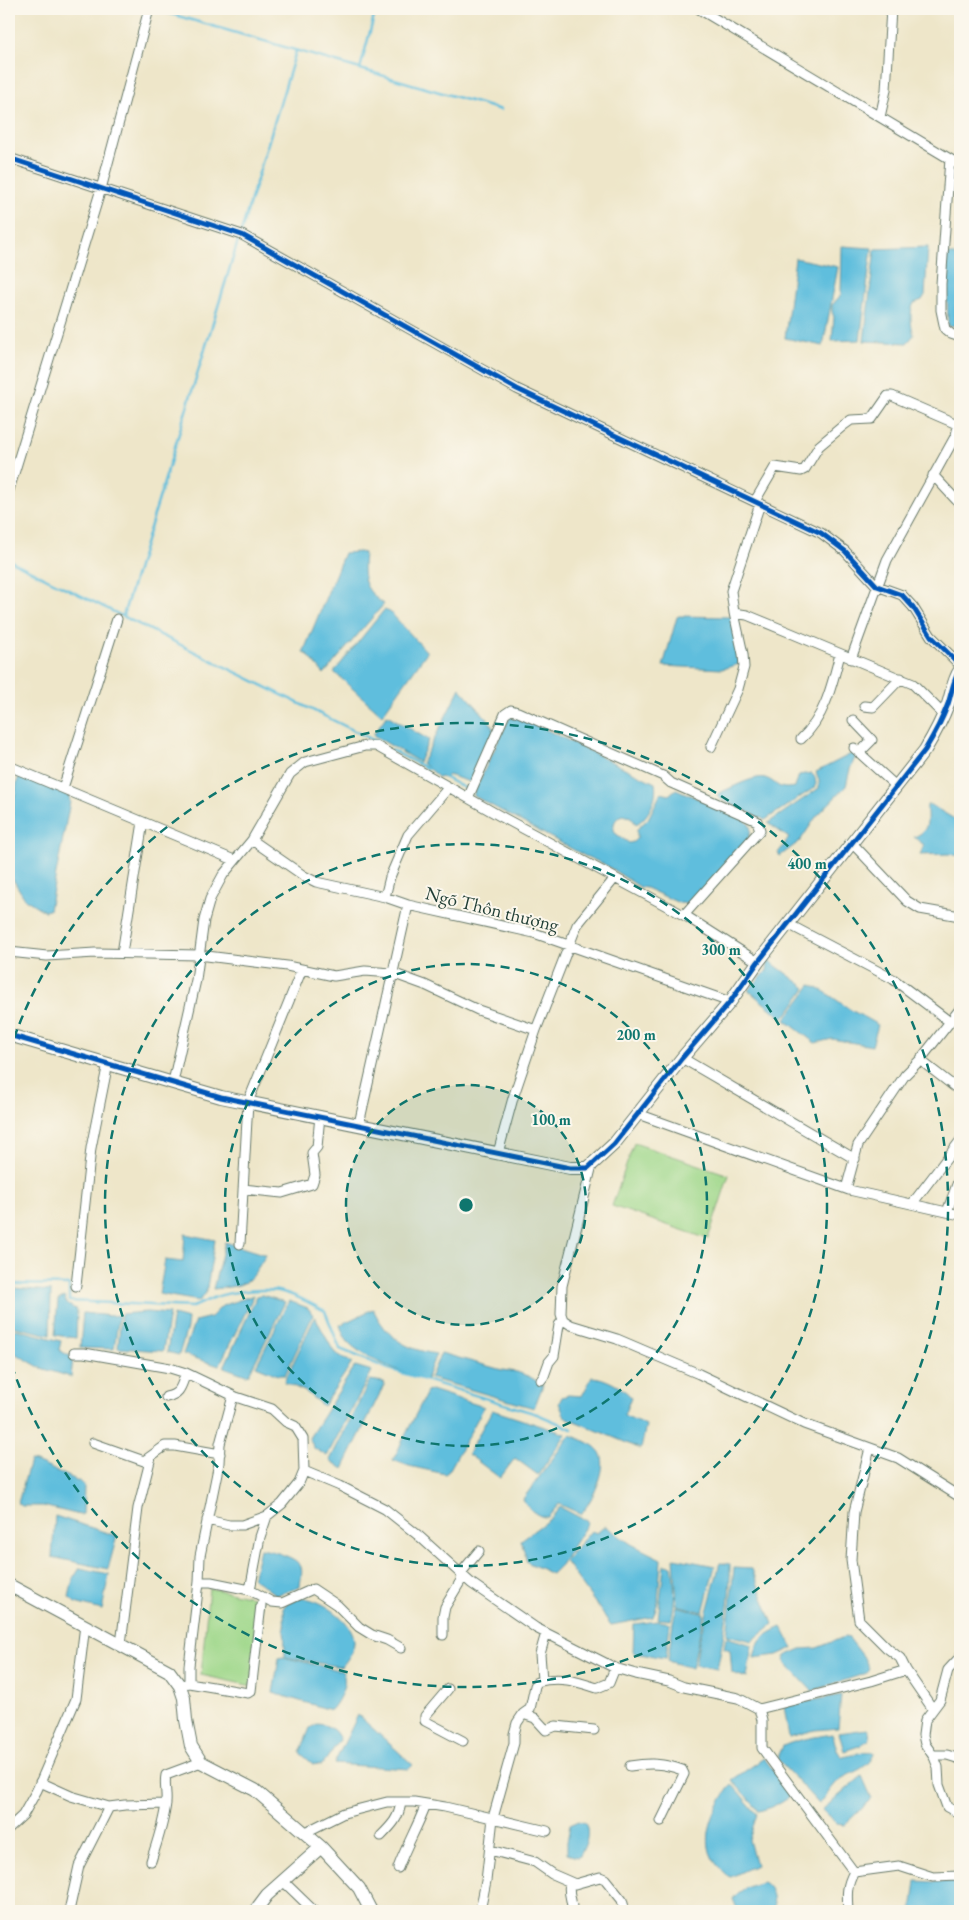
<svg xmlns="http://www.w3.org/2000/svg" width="969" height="1920" font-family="'EB Garamond',serif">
	<rect width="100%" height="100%" fill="#fbf7ec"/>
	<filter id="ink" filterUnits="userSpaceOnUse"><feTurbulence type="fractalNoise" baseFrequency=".02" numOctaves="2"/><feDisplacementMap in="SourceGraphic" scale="10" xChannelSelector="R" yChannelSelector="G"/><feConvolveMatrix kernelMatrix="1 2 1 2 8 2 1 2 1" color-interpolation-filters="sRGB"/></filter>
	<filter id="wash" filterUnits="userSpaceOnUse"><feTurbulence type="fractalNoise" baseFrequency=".0096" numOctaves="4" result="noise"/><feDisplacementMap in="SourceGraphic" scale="20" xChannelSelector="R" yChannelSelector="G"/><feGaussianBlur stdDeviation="1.12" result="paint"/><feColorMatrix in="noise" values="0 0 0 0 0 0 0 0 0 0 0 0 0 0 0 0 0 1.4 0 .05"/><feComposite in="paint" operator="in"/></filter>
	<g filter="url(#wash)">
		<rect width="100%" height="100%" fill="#eee6c9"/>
		<path fill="#9ed789" stroke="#5e8a5e" d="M634,1143l95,32 -21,64 -96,-33z
			M209,1588l53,11 -10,87 -51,-11z"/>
		<path fill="#5ebedd" stroke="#3e7e88" d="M842,246l30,2 -12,92 -28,1 2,-24 -2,-5v-7l9,-10z
			M928,247l-3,48 -3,5 -8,3c-5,9 -3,23 0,32l-7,8 -43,-2 11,-92z
			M946,254l14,2v69l-12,1z
			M795,258l43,9 -15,79 -38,-8z
			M359,552l5,1c-2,25 -2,35 20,51l-60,70 -17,-20 -4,-1 41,-100z
			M384,610l6,2 37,40 -45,63 -48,-43z
			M679,616l53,1 7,47 -17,5 -59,-3 14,-49z
			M460,688l31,35 3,8 -2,6 -22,45 -22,-7 -3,3 -7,-1 -16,-14z
			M387,715l42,25 -10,22 -46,-27z
			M518,716l137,67c3,14 -6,35 -19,41l-5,-7 -9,-2c-8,4 -10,11 -7,18l14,10 4,-1 4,-4v-9l11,-10 13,-26 8,2 7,-6 66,29c10,7 10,10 6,22l-58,64 -11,-1 -33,-15 -6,-1 -36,-23 -19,-8 -111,-60v-4l36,-75z
			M853,753l3,3 -6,13 -4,17 -30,31 -16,24 -20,15 -2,-3 11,-15 -21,-15 51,-35v-8l-3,-8z
			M811,773l4,4 1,7 -2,4 -49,32 -45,-21 -3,-3 2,-3c11,-4 35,-18 46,-15 13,4 11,13 30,9l4,-12z
			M23,776l46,20 1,6 -21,108 -5,1 -19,-12 -16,-26v-40l8,-51 2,-5z
			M927,805h4l25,15h4v36l-11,-2 -29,1 4,-10 -10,-8c18,-7 12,-19 13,-32z
			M768,960l38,28 -18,25 -6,5 -34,-28 19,-19z
			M811,985l14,7 26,18 27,15 -6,21 -40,-7 -17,4 -30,-23z
			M185,1234l30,6 -9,53 -7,8 -40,-7 6,-34 18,2z
			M225,1242l41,13c-19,30 -17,30 -53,34z
			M13,1288l38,3 -1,44 -39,-9z
			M254,1295l-35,71 -36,-12 12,-33 16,-4 11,-11z
			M262,1295l23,7 -36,72 -3,1 -22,-8 33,-71z
			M64,1297l3,7 10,6 -1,28 -21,-3 3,-35z
			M289,1301l19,7 5,7 -28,60h-7l-22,-9z
			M373,1309c14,29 32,40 63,45l-10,26c-21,-6 -63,-22 -78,-38 -4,-5 -6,-11 -8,-17z
			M147,1312l22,2 -6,37 -45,-3 3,-34z
			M83,1313l27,3 9,-1 -5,34 -34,-1z
			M173,1315l15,4 -1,9 -8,27 -12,-3z
			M315,1317l19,35 18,11 -29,43 -17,-14 -22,-10z
			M16,1329l45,12 -2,9 14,8 -2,19 -30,-9 -32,-18v-18z
			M441,1353l61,17 15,2 13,5 13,8 -9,23 -104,-30z
			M355,1366l17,5 -45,85 -13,-8 -5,-10z
			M592,1377c12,0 32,11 39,20l-7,18 22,10 -5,24 -76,-32 -6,-14 3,-6 6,-2 14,1z
			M370,1380l13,2 1,3 -41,84 -13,-9z
			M431,1390l53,17 -35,64 -4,3 -36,-8 -16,-6 34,-68z
			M492,1410l74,24 -28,41 -23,-17 -15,20 -32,-24z
			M570,1435c9,4 21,7 28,15 14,14 -7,52 -17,64l-22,-10 -11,13c-10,1 -21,-9 -25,-18z
			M30,1461l6,1 45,20 3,4 -1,28 -3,1 -37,-9h-21l-4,-3z
			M560,1507l28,15 -27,43 -9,9 -25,-12 -6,-22 30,-22z
			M55,1516l62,20 -9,33 -56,-12z
			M605,1526l26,18 30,15 -3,43 -5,15 -42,8 -46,-64 26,-30 6,2z
			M260,1549c9,1 38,8 41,18 2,5 -1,15 -1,20l-24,8 -23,-17z
			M674,1558l41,8 -12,46 -26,-7z
			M720,1563l10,1c1,35 -6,71 -13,105l-22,-4 4,-24z
			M664,1565l8,1c3,18 4,36 -1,54l-13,-1z
			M80,1568l29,6 -7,36 -27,-7 -6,-6 4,-18z
			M734,1568l18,1 21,55 -21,17 -25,-6z
			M300,1598c19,-1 52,22 54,41 1,10 -6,21 -13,28l-56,-10 -1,-50 2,-3z
			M677,1606l27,8 -12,54 -24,-7 5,-39z
			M658,1621l12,2 -4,35 -33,-5 1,-29z
			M782,1627l11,21 -16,7 -23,3c4,-19 10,-23 28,-31z
			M726,1637l26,8 -5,33 -15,-5 -2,-23 -6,-2z
			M844,1637l5,1 14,18 6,12 -2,5 -55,18 -27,-29v-6l16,-7 16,-1z
			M283,1657l59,14c7,12 -3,30 -11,39l-58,-17 6,-35z
			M841,1695l-3,33 -23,2 -26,7 -5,-31z
			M358,1715l55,50 -4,4 -75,-5z
			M317,1724c11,1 19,5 23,16l-18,25 -9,-1 -13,-11 10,-25z
			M867,1729l2,3 1,7 -11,7 -15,5 -5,-18z
			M832,1734l6,18 5,5c12,-2 19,-7 31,-5 -2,17 -26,20 -37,30 -5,5 -12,16 -18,22l-42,-45 6,-13c16,-7 32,-9 49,-12z
			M764,1758l28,37 -20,12 -13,4 -27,-31z
			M862,1776l10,23 -28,26 -7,-1 -15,-14z
			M732,1784l25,30 -8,26 7,25 -25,12c-6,-1 -8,-6 -12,-10 -23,-24 -4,-61 13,-83z
			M579,1821l6,2c6,12 0,22 -5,33l-3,1 -10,-3v-12l3,-17z
			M960,1880v31h-48l4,-30 21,1z
			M763,1882c11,6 11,18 11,29h-36l-5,-12c6,-9 19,-15 30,-17z"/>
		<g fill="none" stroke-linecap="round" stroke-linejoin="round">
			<path stroke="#5ebedd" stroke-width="2.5" d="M154,9l347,101
				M360,69l16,-60
				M241,232l55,-181
				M9,560l368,182
				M123,616l116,-378
				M391,750l37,19
				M442,776l26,14
				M9,1284l60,1v16l123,6c8,-2 14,-6 21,-9 17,-7 56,-11 73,-5 14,4 27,12 39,18l15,38 49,20 148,45 35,15"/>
		</g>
	</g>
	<g filter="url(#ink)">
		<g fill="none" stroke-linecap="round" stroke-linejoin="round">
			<g stroke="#677868" stroke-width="11">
				<path id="street" d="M699,9l261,156
					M880,117l6,-27 5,-81
					M9,158l233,77 275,154 304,144 24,18 32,35 25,9 11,12 18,29 29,29
					M950,159l-9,125v26l4,19 6,5 9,3
					M933,475l27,29
					M9,490l92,-301 48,-180
					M755,501l20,-34 26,4 4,-2 14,-23 25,-21 7,-5 21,-1 16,-23h4l67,29
					M734,613l13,2 39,16 127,53 30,30
					M851,659l36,-99 69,-125 4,-17
					M864,706l9,1 28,-29
					M853,720l19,20 -13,13
					M801,739c24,-22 31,-54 39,-85
					M711,747l27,-58 6,-22 -1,-13 -9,-41 -3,-22 29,-87
					M854,748l43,39
					M9,766l225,94
					M63,788l54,-169
					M468,798l37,-84 6,-4 7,2 145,64 8,7 86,38 3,9 -76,85
					M252,840l52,36 12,6 69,15 23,8 126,28 196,69
					M852,843l55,58 13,8 40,7
					M385,897l5,-20 18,-42 41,-48
					M788,924l105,55 57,43
					M9,952l38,4 48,-3 104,2 88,11 47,10 31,-5 27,2 33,12 53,25 58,20
					M122,953l21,-131
					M682,1058l173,101
					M920,1060l40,31
					M173,1082l23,-102 8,-60 6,-21 13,-24 29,-35 38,-66 15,-12 60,-16h11l124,70 189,102 69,44
					M638,1114l211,76 111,25
					M359,1124l49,-219
					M498,1153l15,-55 23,-68 41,-105 38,-47
					M592,1165l-30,121 -1,28 2,6 8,5 46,14 82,35 105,50 94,34 62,39
					M243,1189l39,4 30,-9 3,-9 -3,-22 5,-6 3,-31
					M846,1189l12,-44 47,-70 15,-15 40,-51
					M912,1204l48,-63
					M947,1212l13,-36
					M240,1244l8,-142 54,-133
					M76,1286l15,-138 17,-85
					M74,1353h10l86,15 16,5 50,24 36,12 14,13 9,4 8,13 1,32 -5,12 -17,21 -15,12 -25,9h-13l-22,-5
					M541,1380l3,-4 5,-14 5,-6 5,-31 4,-5
					M166,1397c15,-3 15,-11 20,-24
					M93,1443l51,18 21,-15h10l45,8
					M870,1448l-16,64 -3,48 8,60 28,28 13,10 6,12 26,38
					M304,1471l36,15 45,23 34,27 52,47 65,45 79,40 21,6 33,7 15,6 54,11 21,11 3,11v28l92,124
					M460,1574l19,-23
					M199,1582l1,-26 19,-93 1,-19 13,-48
					M250,1590l10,-53 7,-21
					M443,1635v-18l2,-10 18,-30
					M121,1644l17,-136 13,-51
					M960,1657l-12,13 -8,30 -15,20 -2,15 2,9 9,13 4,10 1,18 8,22 13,7
					M542,1680l-2,-26 6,-21
					M189,1683v-17l10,-84h12l39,8 22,12 10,1 31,-14 24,16 22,22 13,8 15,5 14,8
					M185,1684l4,-1 59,10 3,-2 10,-86
					M448,1689l-23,27v5l38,20
					M759,1709l112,-28 35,-11
					M523,1714l12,4 11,12 10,-4 38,4
					M933,1755h14l13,4
					M630,1766c19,-3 34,-3 52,4l2,4 -23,47
					M40,1782l31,14 38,11 16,-2 41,-1
					M9,1828l14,-13 14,-25 39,-91 9,-74
					M304,1833l40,-20 43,-11h27l31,5 102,24
					M381,1836c11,-11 18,-18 20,-34
					M490,1850l45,12 17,12 23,10 25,-7 5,2 17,21 3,11
					M151,1861c6,-19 13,-38 15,-58 1,-10 -2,-19 0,-28l35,-13
					M398,1868c8,-22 20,-42 28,-64
					M283,1881l31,30
					M570,1883c-3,10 3,18 2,28
					M69,1911l10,-45 30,-59
					M480,1911l6,-30 7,-63 21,-75v-9l3,-11 6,-9 7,-5 5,-23 2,-4c22,-6 39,-1 60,6l12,-5 6,-15
					M848,1911c-1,-16 -2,-25 6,-39l45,-6 34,11 27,-1"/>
			</g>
			<g stroke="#677868" stroke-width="14">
				<path id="secondary" d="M9,1035l212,62 349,71h18l26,-24 68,-86 48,-56 28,-40 167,-212c9,-15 17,-30 23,-46 4,-12 5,-24 12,-34
					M9,1585l160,86 11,15 4,12 2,22 5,26 10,16 54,28 66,57 38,41 12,23
					M255,1911l12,-16 54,-48"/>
			</g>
			<use href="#street" stroke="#fff" stroke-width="9"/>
			<use href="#secondary" stroke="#fff" stroke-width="12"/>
			<g stroke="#fbf7ec" stroke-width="8">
				<path id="cycleway" d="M9,158l233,77 275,154 304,144 24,18 32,35 25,9 11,12 18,29 29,29
					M9,1035l212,62 349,71h18l26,-24 68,-86 48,-56 28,-40 167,-212c9,-15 17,-30 23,-46 4,-12 5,-24 12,-34"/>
			</g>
			<use href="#cycleway" stroke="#0057b8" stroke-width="5"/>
		</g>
	</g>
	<circle cx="466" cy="1205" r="120" fill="#0f766e" fill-opacity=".12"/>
	<g fill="none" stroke="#0f766e" stroke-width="2.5" stroke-dasharray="9 6">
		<circle cx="466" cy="1205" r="120"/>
		<circle cx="466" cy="1205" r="241"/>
		<circle cx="466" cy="1205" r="361"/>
		<path d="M9 1052A482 482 0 1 1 9 1358"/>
	</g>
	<g text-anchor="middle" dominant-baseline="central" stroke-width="4" stroke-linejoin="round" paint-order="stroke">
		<g font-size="19" fill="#1f3d34" stroke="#fbf7ec">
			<text transform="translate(492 909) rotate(14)">Ngõ Thôn thượng</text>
		</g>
	</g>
	<circle cx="466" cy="1205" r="8" fill="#0f766e" stroke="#fbf7ec" stroke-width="2.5"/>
	<g font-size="15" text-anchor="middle" font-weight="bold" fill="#0f766e" stroke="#fbf7ec" stroke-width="4" stroke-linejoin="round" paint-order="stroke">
		<text x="807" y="869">400 m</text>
		<text x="721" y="955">300 m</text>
		<text x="636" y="1040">200 m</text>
		<text x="551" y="1125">100 m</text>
	</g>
	<rect width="969" height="1920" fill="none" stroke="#fbf7ec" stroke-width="30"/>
</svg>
